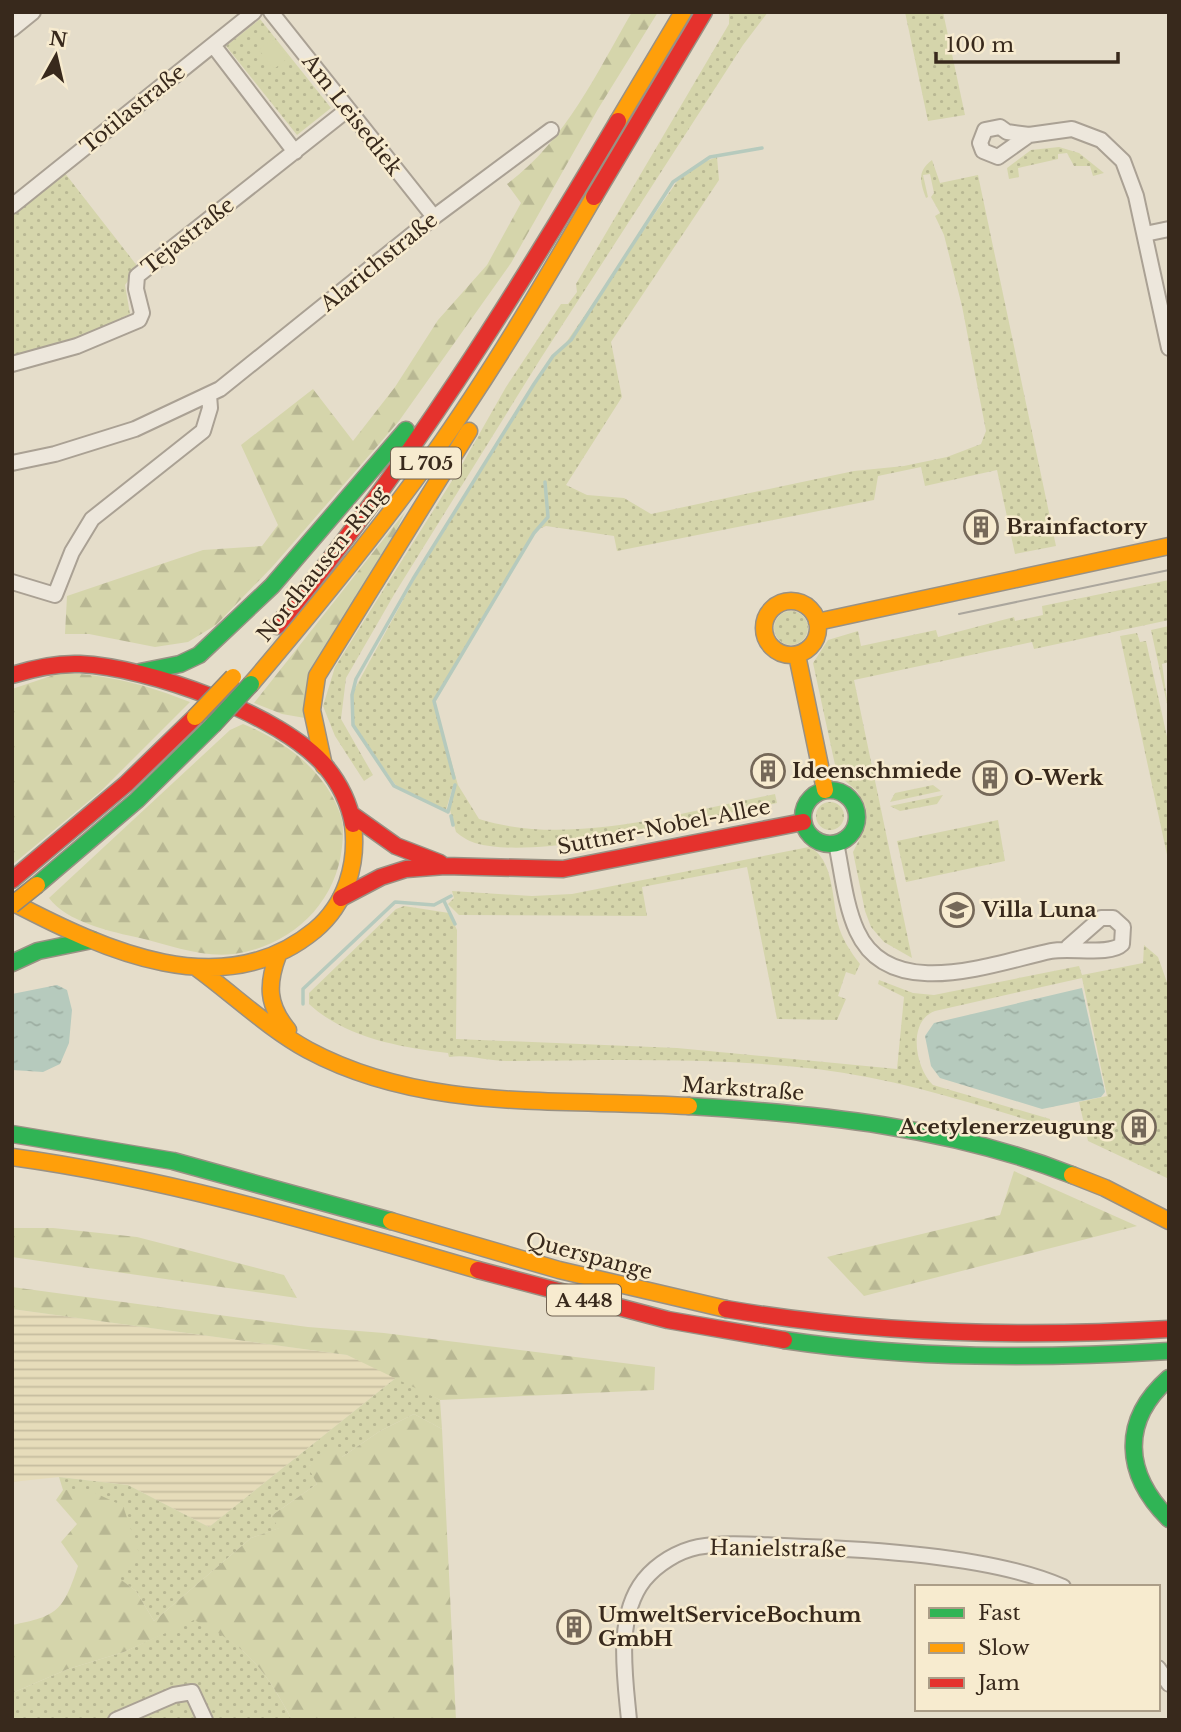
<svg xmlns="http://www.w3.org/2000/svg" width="1181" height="1732" font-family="'Libre Baskerville',serif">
	<defs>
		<pattern id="farmland-rules" width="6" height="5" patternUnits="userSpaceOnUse" patternTransform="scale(1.75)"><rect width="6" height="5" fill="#e6dcba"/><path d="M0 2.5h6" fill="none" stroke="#c6bd9f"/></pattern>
		<pattern id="green-dots" width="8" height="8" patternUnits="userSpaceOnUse" patternTransform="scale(1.75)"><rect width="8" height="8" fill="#d5d5ab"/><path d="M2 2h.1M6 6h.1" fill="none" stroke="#b8b793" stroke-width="1.8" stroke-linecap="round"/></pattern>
		<pattern id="forest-firs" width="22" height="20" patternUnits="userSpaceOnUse" patternTransform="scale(1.75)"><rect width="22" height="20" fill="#d5d5ab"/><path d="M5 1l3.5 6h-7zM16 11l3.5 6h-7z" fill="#b8b793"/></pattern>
		<pattern id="water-ripples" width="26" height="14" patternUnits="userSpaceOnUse" patternTransform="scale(1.75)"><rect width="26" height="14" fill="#b6cabd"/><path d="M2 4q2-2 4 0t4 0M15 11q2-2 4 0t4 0" fill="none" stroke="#9daea2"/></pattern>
	</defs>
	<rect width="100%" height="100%" fill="#e5ddca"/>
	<path fill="url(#farmland-rules)" d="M12,1309l335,46 50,22 -188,150 -81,-42 -69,-8 -47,5z"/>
	<path fill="url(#green-dots)" d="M768,12l-25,33 -202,313 -146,235 -49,85 -5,41 32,56 -9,6 -29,-45 -12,-30 12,-39 125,-199 46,-81 55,-83h7l9,-12 -1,-8 153,-260v-10z
		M905,12h38l22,103 -37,6z
		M260,19l71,89 -34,27 -71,-89z
		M1059,147l20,6 25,20 -11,3 -3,-10h-16l-7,-13 -9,1v5l-40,9 1,9 -10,2 -2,-11 24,-18z
		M717,157l2,23 -108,162 11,55 -56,88 21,10 37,3 27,16 203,-43 50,-5 43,-9 34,-13 5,-13 -24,-125 -18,-71 -9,-19 5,-3 -9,-16 3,-4 -4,-19 -7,1 5,22 -2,1c-6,-16 -9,-27 6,-38l8,23 38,-8 78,371 -41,8 -18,-84 -72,16 -4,-19 -43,9 -4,24 -257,51 -3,-15 -68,-10 -12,5 -100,171 24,83 21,34c56,17 110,11 167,2l2,9c-45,9 -129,26 -173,13 -7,-2 -14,-7 -19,-11l-6,-22 4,-27 -8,27 -49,-23 -43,-61 -1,-34 61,-112 139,-225 10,-8 115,-167 18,-15z
		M64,172l74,95 -13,18 5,29 -51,24 -67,18v-140z
		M1169,580v40l-135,29 -2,-7 -178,38 58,278 -28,-16 -13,-15 -6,-16 -12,-59 12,-24 1,-20 -9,-17 -20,-17 -24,-111 15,-23 30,-9 3,15 75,-16 2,7 76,-20 1,4 28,-6 -1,-9z
		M774 628a17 17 0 1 1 34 0a17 17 0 1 1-34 0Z
		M1169,626v36l-7,2 7,49 -18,-83z
		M1137,633l3,9 6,-1 23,105v118l-49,-228z
		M933,785l8,6 -51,11 5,-9z
		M775,794l2,9 -99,21 -2,-9z
		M943,795l-6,9 -37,7 -10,-5z
		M816 816a14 14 0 1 1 28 0a14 14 0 1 1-28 0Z
		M998,820l7,41 -99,21 -9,-41z
		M809,847c25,11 23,53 29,77 4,15 12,27 22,40l-5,11 -9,-3 -8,24 8,3 -9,21 -60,-1 -30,-152 -105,20 5,29 -188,-1 -11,-11 6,-6 -2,-7 80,5 40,-2z
		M404,906l45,7 8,17 -1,109 221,9 220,21 7,-72 -26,-13 1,-4 34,13 21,2 145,-29 3,9 61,-12 1,-18 14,12 11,31v191l-81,-38 -9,-39 28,-6 -25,-118 -147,33c-28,10 -20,57 -2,74l117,34v8c-77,-24 -153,-48 -233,-58 -102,-12 -207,-9 -310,-8 -19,0 -39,-7 -58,-4l-1,-4c-49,-6 -102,-15 -139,-49v-11l87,-84z
		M397,1377l43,23 2,29 -28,-15 -34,17 -38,26 -33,9 8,18 -46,32 9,12 -29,10 -97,83 -18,-30 -21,-15 -26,-86h-26l-4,-13 69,8 81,42z
		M194,1619c52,26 71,50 98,101h-280v-27l56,-24 56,-17z"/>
	<path fill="url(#forest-firs)" d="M632,12h26l-60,97 -87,154 -112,158 -126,145 -57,59 -28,17 -33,5 -66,-13h-24l2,-38 136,-46 59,-4 16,-21 -37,-80 72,-56 40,52 42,-54 43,-67 49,-55 34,-62 -14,-19c59,-44 89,-110 125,-172z
		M405,512l-100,206 -23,-4 -28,-11z
		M60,673c47,1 87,12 130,29l-89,89 -89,74v-176z
		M243,724c42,17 83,47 98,92 3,9 2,22 1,31 -6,57 -51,99 -108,107 -32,4 -64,-9 -94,-16 -28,-6 -74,-16 -91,-40l181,-168z
		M1014,1171l123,55 -273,70 -37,-39 173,-42z
		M12,1228h41l84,9 147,38 13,23 -285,-41z
		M12,1287l296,40 76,6 271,34 -1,23 -214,10 -93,-45 -335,-46z
		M414,1414l28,15 14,291h-164c-27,-51 -46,-75 -98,-100l-70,32 -56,17 -56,24v-68c46,-9 51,-14 66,-59l-17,-24 16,-18 -21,-24 7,-10h26l34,16 17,50 -24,20 20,15 18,30 97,-83 28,-10 -8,-12 46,-32 -9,-17 25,-18 9,8 38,-26z"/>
	<path fill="#d5d5ab" d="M272,39l16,19 -14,11 -15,-19z"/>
	<path fill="url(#water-ripples)" d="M57,985l10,5 5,20 -3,33 -9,21 -17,8 -31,-2v-76z
		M1082,988l23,104 -4,5 -59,12 -102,-31 -9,-12 -6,-30 9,-13z"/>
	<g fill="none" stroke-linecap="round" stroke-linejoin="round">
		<path stroke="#b6cabd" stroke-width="3.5" d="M454,778l-20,-77 100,-168 14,-16 -3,-35
			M446,811l-52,-25 -41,-61 -1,-30 4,-16 57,-100 121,-195 19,-28 18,-16 102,-158 37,-25 52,-9
			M448,812l7,-27
			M451,816l2,9
			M444,901l11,23
			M303,1004v-15l92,-87 39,3 17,-9"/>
		<g stroke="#aaa194" stroke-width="18">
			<path id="street" d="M271,12l163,205
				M12,16l5,-4
				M12,29l21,-17
				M213,45l82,107
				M1029,135l-31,22 -15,-6 -3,-8 5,-13 15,-3 7,5 22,3 43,-6 29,11 22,21 13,35 33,152
				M12,206l242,-194
				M1145,234l24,-5
				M12,364l65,-18 62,-26 3,-7 -6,-24 1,-13 210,-166
				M12,463l43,-9 80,-25 85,-40 214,-172 117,-87
				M12,582l43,13 17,-43 20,-33 111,-88 7,-23 -1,-13
				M836,843c6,28 9,62 21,88 33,73 136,32 194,20 20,-4 59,5 71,-7l1,-17 -10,-9h-12l-33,29
				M1158,1668l11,16
				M116,1720l58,-25 18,-3 13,28
				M629,1720c-4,-44 -14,-103 15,-140 13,-16 34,-29 54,-33 28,-5 58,-2 86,-1 79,3 207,9 279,41"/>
		</g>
		<g stroke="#999184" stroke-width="19">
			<path id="fast" d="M140,672l40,-8 19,-9 73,-69 134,-156
				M803 817a27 27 0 1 1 54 0a27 27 0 1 1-54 0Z
				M37,885l100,-85 76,-75
				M12,963l26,-12 54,-11
				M689,1106c131,8 261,21 383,69
				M12,1134l161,27 218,60
				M784,1340c128,19 256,19 385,11
				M1169,1378c-49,43 -45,96 0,141"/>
		</g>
		<g stroke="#999184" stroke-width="19">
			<path id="slow" d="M618,121l65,-109
				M764 628a27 27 0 1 1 54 0a27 27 0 1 1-54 0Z
				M817,622l352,-76
				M797,655l28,135
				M251,684c62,-73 123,-147 179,-225 60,-84 112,-173 164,-262
				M324,766l-12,-56 5,-34 152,-245
				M12,902c92,48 211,104 303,28 31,-26 43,-66 38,-106
				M278,955c-11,29 -11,50 10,75
				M197,968c37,27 71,60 111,82 117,63 254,48 381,56
				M12,1157c160,22 311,68 466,113
				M1072,1175l33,13 64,33
				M391,1221l168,49 167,39"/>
		</g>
		<g stroke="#999184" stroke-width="19">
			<path id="jam" d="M594,197l110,-185
				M277,626c130,-158 237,-329 341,-505
				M12,675c22,-7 44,-12 68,-11 68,3 201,50 246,103 14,17 23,35 27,57
				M351,814l45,32 44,17
				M12,880l114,-96 69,-67
				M341,898l40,-21 25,-8 39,-3 118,3 240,-47
				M478,1270l190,50 116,20
				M726,1309c147,25 294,29 443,20"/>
		</g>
		<use href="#street" stroke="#ede7dc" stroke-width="14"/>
		<use href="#fast" stroke="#30b455" stroke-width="16"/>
		<use href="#slow" stroke="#ff9f0a" stroke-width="16"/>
		<use href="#jam" stroke="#e5322d" stroke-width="16"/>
		<path stroke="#aba69d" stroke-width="2" d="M959,614l210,-44"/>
		<g stroke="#8f877a" stroke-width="19" stroke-linecap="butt">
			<path id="fast-bridge" d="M213,725l38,-41"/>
		</g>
		<g stroke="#8f877a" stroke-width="19" stroke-linecap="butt">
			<path id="slow-bridge" d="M195,717l38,-40
				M12,905l25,-20"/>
		</g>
		<use href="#fast-bridge" stroke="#30b455" stroke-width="16"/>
		<use href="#slow-bridge" stroke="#ff9f0a" stroke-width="16"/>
	</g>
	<defs>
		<g id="building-ring" transform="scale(1.75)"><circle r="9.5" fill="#f7ebcf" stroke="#756859" stroke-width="1.5"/><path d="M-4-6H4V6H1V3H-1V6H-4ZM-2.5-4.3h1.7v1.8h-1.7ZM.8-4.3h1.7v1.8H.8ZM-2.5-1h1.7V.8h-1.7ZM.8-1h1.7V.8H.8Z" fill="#756859"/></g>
		<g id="school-ring" transform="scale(1.75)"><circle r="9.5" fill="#f7ebcf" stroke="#756859" stroke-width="1.5"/><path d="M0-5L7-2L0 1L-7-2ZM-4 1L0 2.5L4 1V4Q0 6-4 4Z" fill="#756859"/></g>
	</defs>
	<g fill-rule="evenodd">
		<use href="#building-ring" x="981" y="527"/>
		<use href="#building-ring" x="768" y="771"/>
		<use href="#building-ring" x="990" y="778"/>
		<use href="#school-ring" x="957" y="910"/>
		<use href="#building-ring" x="1139" y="1127"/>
		<use href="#building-ring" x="574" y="1627"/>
	</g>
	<g text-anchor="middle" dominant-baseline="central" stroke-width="5" stroke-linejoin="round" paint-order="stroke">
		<g fill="#f7ebcf" stroke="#716352" stroke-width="2">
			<rect x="391" y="447.5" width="70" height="31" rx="5"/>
			<rect x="547" y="1284.5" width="74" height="31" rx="5"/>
		</g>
		<g font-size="19" font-weight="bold" fill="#38291c">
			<text x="426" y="463">L 705</text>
			<text x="584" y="1300">A 448</text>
		</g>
		<g font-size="21" fill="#38291c" stroke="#f7ebcf">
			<text transform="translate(133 109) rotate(-39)">Totilastraße</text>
			<text transform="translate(352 115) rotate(52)">Am Leisediek</text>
			<text transform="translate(188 236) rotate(-38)">Tejastraße</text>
			<text transform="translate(379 262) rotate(-39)">Alarichstraße</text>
			<text transform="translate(322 564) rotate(-51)">Nordhausen-Ring</text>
			<text transform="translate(664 827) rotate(-11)">Suttner-Nobel-Allee</text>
			<text transform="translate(743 1089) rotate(4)">Markstraße</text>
			<text transform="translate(589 1256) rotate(15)">Querspange</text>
			<text transform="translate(778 1549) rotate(1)">Hanielstraße</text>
		</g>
		<g font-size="21" font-weight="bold" fill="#38291c" stroke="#f7ebcf" text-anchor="start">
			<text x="1006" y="527">Brainfactory</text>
			<text x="792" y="771">Ideenschmiede</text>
			<text x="1014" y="778">O-Werk</text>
			<text x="982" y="910">Villa Luna</text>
			<text x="1114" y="1127" text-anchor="end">Acetylenerzeugung</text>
			<text x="598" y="1615">UmweltServiceBochum<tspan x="598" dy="24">GmbH</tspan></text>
		</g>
	</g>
	<rect width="1181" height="1732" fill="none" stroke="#38291c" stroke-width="28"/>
	<rect x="915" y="1585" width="245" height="126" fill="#f7ebcf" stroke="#ab9d87" stroke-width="2"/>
	<rect x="929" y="1608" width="35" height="10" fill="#30b455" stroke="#ab9d87" stroke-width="2"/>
	<text x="978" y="1620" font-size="21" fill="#38291c">Fast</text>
	<rect x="929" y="1643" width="35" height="10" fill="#ff9f0a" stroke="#ab9d87" stroke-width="2"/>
	<text x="978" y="1655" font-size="21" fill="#38291c">Slow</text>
	<rect x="929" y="1678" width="35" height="10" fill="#e5322d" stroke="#ab9d87" stroke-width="2"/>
	<text x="978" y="1690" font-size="21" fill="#38291c">Jam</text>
	<g transform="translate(56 56) rotate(8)" stroke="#f7ebcf" stroke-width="5" paint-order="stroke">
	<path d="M0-5L12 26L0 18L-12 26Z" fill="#38291c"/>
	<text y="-10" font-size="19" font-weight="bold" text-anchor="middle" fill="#38291c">N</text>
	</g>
	<path d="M936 52v10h182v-10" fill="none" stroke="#38291c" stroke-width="3.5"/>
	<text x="946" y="52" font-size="21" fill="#38291c" stroke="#f7ebcf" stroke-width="5" paint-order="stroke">100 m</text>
</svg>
